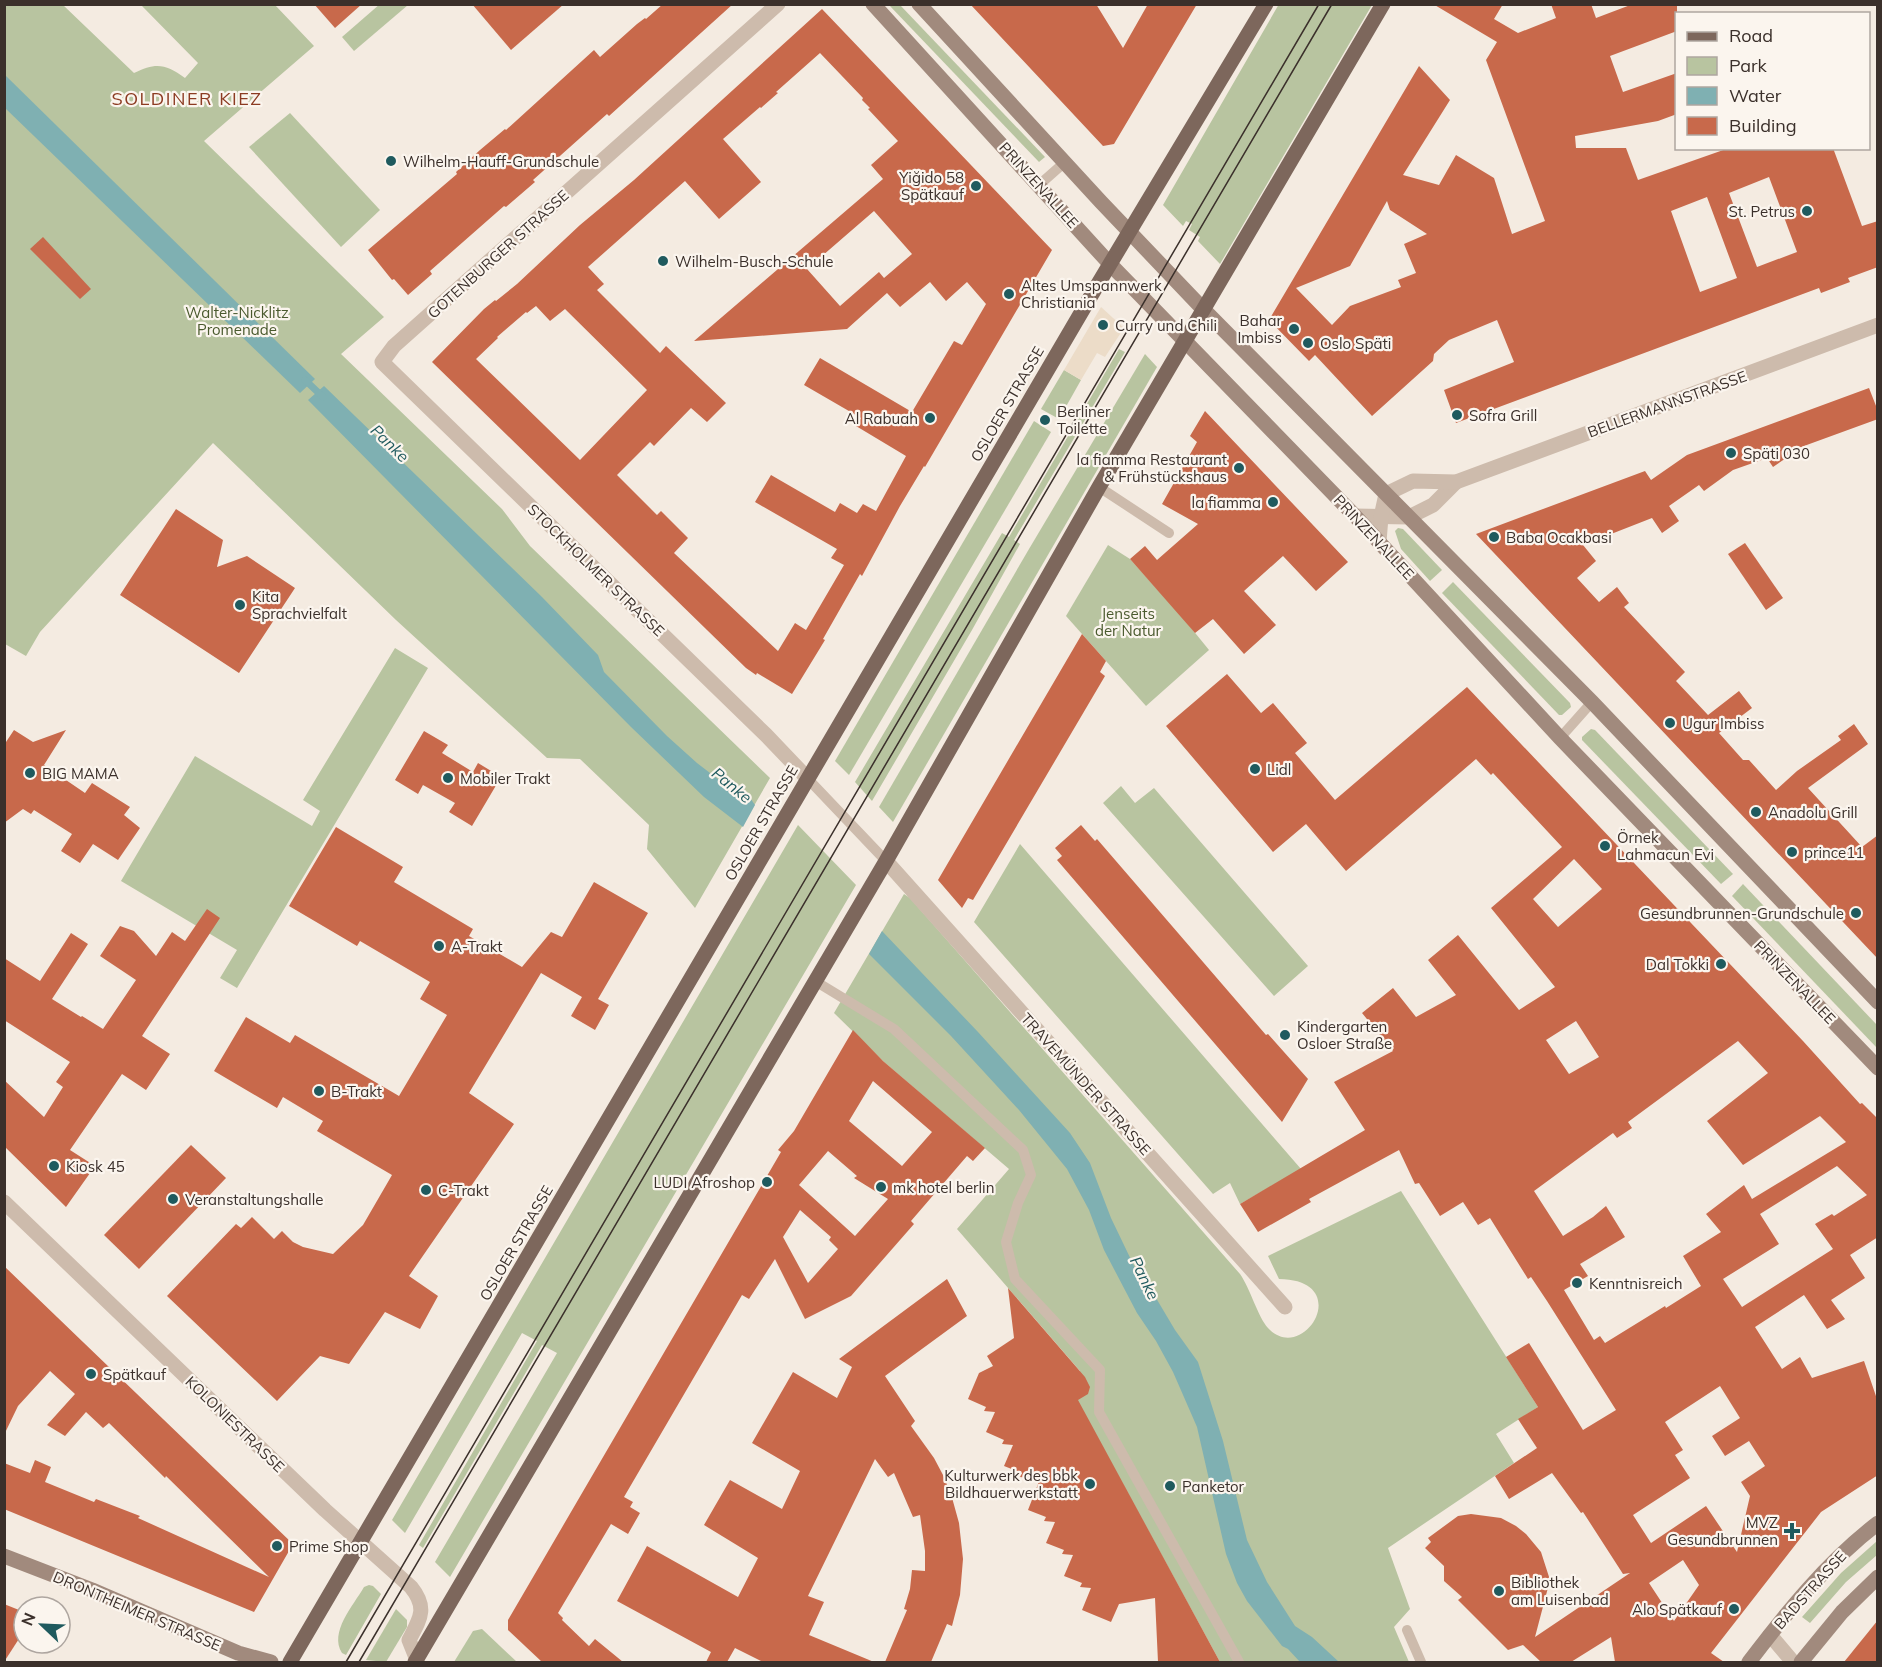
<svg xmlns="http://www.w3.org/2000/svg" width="1882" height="1667" viewBox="0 0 1882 1667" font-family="Mulish,sans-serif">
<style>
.green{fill:#b8c4a0}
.plaza{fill:#ecdcc8}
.water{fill:#7fb0b2}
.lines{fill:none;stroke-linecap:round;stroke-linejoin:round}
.stream{stroke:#7fb0b2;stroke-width:7}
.building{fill:#c8694b;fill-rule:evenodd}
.service{stroke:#cdbbac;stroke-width:10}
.minor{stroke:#cdbbac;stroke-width:15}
.secondary{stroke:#a18a7d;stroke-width:15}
.primary{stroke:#7d675c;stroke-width:15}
.tram{stroke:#3b302b;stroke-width:1.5}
.poi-dot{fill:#1f5a5e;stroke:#fbf5ee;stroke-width:2}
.labels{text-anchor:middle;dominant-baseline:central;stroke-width:4.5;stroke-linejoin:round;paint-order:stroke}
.poi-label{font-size:15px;fill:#3b302b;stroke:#fbf5ee;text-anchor:start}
.street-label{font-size:15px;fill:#3b302b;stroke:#fbf5ee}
.park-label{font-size:15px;fill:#4a5a2e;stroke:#fbf5ee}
.water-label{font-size:16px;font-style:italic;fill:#1f5a5e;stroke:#fbf5ee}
.quarter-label{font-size:18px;letter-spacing:1.5px;fill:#8c3b22;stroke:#fbf5ee}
</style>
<rect width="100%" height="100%" fill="#f4ebe1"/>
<!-- green -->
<g class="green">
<polygon points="380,4 408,5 354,51 342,37"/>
<polygon points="1279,4 1372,5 1220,264 1198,241 1200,237 1189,230 1192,224 1186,221 1183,226 1163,205"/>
<path d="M5,5H63L134,73C156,62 166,64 185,78L198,63L142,6L144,5H275L314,46L204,141L384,317L341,354L502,509L530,546L770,778L695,908L647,849L649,825L580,759L547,758L396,620L213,443L40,632L26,656L5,644Z"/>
<polygon points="889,5 900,5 1045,157 1039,162"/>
<polygon points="290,113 380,210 341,247 249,147"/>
<polygon points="1119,349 1125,352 1014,540 1020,544 972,630 872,801 855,782 1002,533 1009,537"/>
<polygon points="1145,354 1157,367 893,822 879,807 1029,549"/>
<polygon points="1064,370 1081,380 1059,419 1041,409"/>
<polygon points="1034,421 1051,432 849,775 835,761"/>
<polygon points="1398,528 1403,529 1442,570 1430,581 1401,549 1395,531"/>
<polygon points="1108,545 1130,559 1183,618 1209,650 1146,706 1066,616"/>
<polygon points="1453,582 1570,703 1571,707 1562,715 1559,715 1442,593"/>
<polygon points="395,648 428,668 237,988 220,978 237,950 121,881 195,756 312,826 320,811 303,800"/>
<polygon points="1591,729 1595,730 1733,874 1721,884 1582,740 1582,737"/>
<polygon points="1121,786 1135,803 1154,788 1308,966 1274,996 1103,803"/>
<polygon points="798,825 856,885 450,1577 435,1562 557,1353 542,1345 423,1548 419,1545 537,1341 522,1333 405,1533 392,1520"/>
<polygon points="1020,844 1301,1169 1240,1204 1230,1183 1213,1194 974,922"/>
<polygon points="1743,884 1877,1025 1877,1048 1732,896"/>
<path d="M904,894L910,898L1240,1274C1250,1288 1258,1317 1268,1328C1303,1366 1356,1280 1279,1279L1268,1256L1401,1191L1538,1407L1496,1434L1514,1463L1388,1548L1410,1609L1394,1627L1409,1662H1220L1070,1387L1077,1384L1080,1371L957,1229L1009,1169L884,1062L834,1013Z"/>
<polygon points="1877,1541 1877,1555 1846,1582 1810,1623 1802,1617 1841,1573"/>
<path d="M369,1585L373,1586L381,1594L346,1655L342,1653C329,1632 353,1606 364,1587Z"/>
<polygon points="396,1609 407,1620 407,1627 386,1662 366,1660"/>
<polygon points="482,1629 517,1662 454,1662 473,1631"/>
</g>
<!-- plaza -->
<polygon class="plaza" points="1101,307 1124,328 1105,357 1097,353 1081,380 1064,370"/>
<!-- water -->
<g class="water">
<polygon points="5,75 315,379 300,393 5,108"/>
<polygon points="324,386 542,597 598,655 604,672 667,736 697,763 740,796 743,792 746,792 755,805 743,827 704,797 631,727 308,400"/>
<polygon points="882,931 978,1032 1070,1133 1090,1163 1111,1218 1148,1295 1156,1298 1175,1330 1198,1362 1223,1441 1247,1540 1267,1582 1295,1626 1312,1637 1339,1662 1300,1662 1288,1649 1282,1646 1247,1601 1237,1583 1226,1554 1197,1427 1173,1372 1156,1341 1137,1313 1104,1250 1089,1210 1067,1169 1019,1110 951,1036 869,954"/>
</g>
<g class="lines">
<!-- stream -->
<polyline class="stream" points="305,380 323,397"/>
</g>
<!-- building -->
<g class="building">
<polygon points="314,4 362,4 335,28"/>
<polygon points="472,4 564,4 511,50"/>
<polygon points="663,4 733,4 609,116 607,114 533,180 535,182 506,207 504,206 430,271 432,274 408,295 394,279 392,280 368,250 457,174 456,172 480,150 505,129 506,130 594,50 600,57 637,24 645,18 646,19"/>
<polygon points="970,4 1096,4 1123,48 1148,4 1197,4 1114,144 1103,146"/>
<path d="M1433,4H1503L1494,19L1518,33L1556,18L1551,4H1591L1596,18L1633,4H1677V31L1610,56L1623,92L1677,73V114L1658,121L1575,136L1576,148H1626L1638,180L1729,148H1833L1862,226L1878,221V267L1848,278L1850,282L1821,293L1819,288L1456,423L1444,390L1514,362L1497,320L1449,340L1434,354L1433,361L1372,416L1315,355L1309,361L1269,320L1419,66L1450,100L1403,175L1439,185L1456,155L1494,178L1512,234L1545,221L1486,60L1497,42ZM1769,177L1797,252L1757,267L1729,193ZM1707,197L1737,278L1700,292L1671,211ZM1387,201L1390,210L1427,234L1404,244L1416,273L1398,280L1401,287L1350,306L1332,325L1296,288L1350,266Z"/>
<path d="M822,9L1052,250L925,467L924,466L900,506L862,576L860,574L823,639L825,640L792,694L757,673L756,675L746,668L432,362L484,309L495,300L496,301L517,284L580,225L634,180ZM820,53L863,98L862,100L870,108L868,109L898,141L871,165L883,179L694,341L847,329L887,293L900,307L930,282L946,301L967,282L986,304L962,345L954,341L912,412L820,358L804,385L861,418L856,426L906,456L876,511L863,504L857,513L840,503L835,512L771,475L755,502L837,549L831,558L844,565L806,630L795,623L778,651L674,553L688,538L661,511L657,515L617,475L650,442L654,446L691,408L707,422L726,403L666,346L660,353L597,290L604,284L588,267L685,181L719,219L761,182L723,139L760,107L761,108L778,93L776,92ZM874,211L912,254L884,278L879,272L840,306L807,269ZM536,306L550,321L565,309L647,390L580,460L476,359L498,338L497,337L526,312L527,313Z"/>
<polygon points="43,237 91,289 80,299 30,249"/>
<polygon points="1869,388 1878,411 1878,419 1793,450 1795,452 1773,467 1767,458 1733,470 1704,491 1699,485 1669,506 1679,521 1662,533 1652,518 1583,545 1596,561 1577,578 1599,602 1617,587 1629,603 1624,607 1685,672 1676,681 1708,715 1739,691 1752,708 1719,733 1743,760 1749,760 1776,790 1797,771 1841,740 1838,736 1854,724 1868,744 1808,788 1862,847 1878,835 1878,959 1476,534 1645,471 1651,480 1687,455"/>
<polygon points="1205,411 1348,562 1316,591 1283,556 1244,591 1276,625 1244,654 1213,619 1195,633 1130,559 1145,546 1157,560 1198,524 1162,504 1197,442 1190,436"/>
<polygon points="176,509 223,540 217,567 247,556 295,588 239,673 120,595"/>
<polygon points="1745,543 1783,598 1766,610 1728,554"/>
<polygon points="1082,634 1106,661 1100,672 1105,676 973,900 968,898 962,908 938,880"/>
<path d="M1227,674L1261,713L1273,703L1307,743L1295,753L1335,800L1467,687L1803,1041L1860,1104L1862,1103L1878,1119V1237L1850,1255L1865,1278L1831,1300L1845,1319L1827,1329L1804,1295L1755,1327L1782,1369L1800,1357L1812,1378L1864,1361L1878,1402V1475L1821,1512L1711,1653L1724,1662H1615L1611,1637L1571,1662H1541L1523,1645L1508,1650L1458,1600L1462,1597L1444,1581V1566L1425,1548L1431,1542L1428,1538L1458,1516L1471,1514L1501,1518L1516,1526L1526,1534L1541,1552L1550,1580L1535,1637L1630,1573L1623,1574L1583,1512L1581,1513L1552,1473L1509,1499L1495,1476L1537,1448L1518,1419L1538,1407L1506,1357L1529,1343L1583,1430L1616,1410L1547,1301L1531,1277L1528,1279L1490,1218L1478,1225L1463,1202L1440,1216L1419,1183L1415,1184L1399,1150L1309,1199L1311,1202L1258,1232L1240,1204L1365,1130L1334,1082L1393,1051L1362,1013L1393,988L1416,1017L1456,995L1428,960L1458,935L1519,1010L1555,987L1491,908L1562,847L1493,773L1491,775L1476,759L1346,871L1306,824L1273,852L1166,726ZM1574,859L1602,889L1558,927L1533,899ZM1576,1021L1599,1057L1569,1074L1546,1040ZM1738,1041L1768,1073L1707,1121L1743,1165L1820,1116L1846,1142L1752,1199L1744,1185L1706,1214L1721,1232L1683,1256L1701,1286L1666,1308L1665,1306L1605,1343L1600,1336L1594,1340L1564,1290L1588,1276L1580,1264L1625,1237L1606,1206L1593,1217L1563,1236L1534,1191L1613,1133L1617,1138L1632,1128L1628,1122ZM1837,1166L1867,1195L1834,1216L1832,1214L1815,1224L1833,1249L1742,1307L1723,1279L1779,1244L1760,1214ZM1720,1386L1740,1418L1712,1436L1725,1456L1749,1441L1765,1466L1741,1482L1750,1496L1737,1552L1706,1506L1651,1543L1633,1515L1690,1478L1675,1455L1683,1450L1665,1422ZM1683,1560L1699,1585L1674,1621L1649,1583Z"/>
<polygon points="14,730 33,742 66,730 44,765 85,793 92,783 130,807 124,815 140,828 118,860 93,844 80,863 61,851 72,834 34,810 31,814 23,809 4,823 4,745"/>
<polygon points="424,731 448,745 442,753 473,772 478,763 501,777 472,826 449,812 455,803 423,785 418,794 395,780"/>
<polygon points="1081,825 1095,841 1097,839 1266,1035 1268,1034 1308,1079 1282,1122 1057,860 1062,856 1055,848"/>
<polygon points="336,827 403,867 394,882 473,929 469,936 522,967 551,932 562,937 594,882 648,913 598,999 609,1005 595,1030 571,1016 582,997 541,973 469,1093 514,1124 409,1276 438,1296 420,1329 385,1312 349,1364 320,1356 277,1401 167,1296 236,1224 241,1228 252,1217 274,1239 282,1231 293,1242 303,1247 333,1254 363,1225 392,1175 317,1131 323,1121 283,1097 277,1108 214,1071 246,1017 290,1043 295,1035 399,1096 447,1015 420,999 430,982 360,941 357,946 289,906"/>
<polygon points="207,909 220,918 142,1036 170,1054 146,1090 122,1074 70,1150 95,1166 66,1207 4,1146 4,1080 44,1117 63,1087 56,1082 70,1062 4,1020 4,958 40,981 71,933 88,944 52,999 81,1017 82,1016 103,1029 136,980 100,956 120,926 134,931 156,956 172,932 185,941"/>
<path d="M853,1030L883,1061L985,1148L973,1161L967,1156L911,1221L914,1224L851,1296L805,1319L775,1259L749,1299L742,1295L624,1497L633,1502L630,1507L640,1513L628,1534L611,1524L558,1613L563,1618L562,1620L589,1646L595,1639L623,1662H542L508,1630V1620L781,1152L778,1150L794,1131ZM873,1081L932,1132L902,1166L849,1121ZM828,1151L857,1176L854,1178L888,1199L855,1236L799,1185ZM800,1210L831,1237L829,1240L838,1249L808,1283L783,1237Z"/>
<polygon points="191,1145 226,1178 139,1269 104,1235"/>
<polygon points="4,1266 293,1544 254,1612 4,1509 4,1463 30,1473 35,1460 51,1467 45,1482 94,1502 96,1499 140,1516 138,1518 269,1577 166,1476 165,1478 109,1423 103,1428 86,1412 65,1436 47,1425 75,1394 50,1371 18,1406 4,1435"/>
<polygon points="947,1279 967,1316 885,1376 915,1421 911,1426 934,1458 943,1475 951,1494 959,1523 963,1559 960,1595 952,1626 947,1624 931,1662 885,1662 907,1610 904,1609 910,1589 912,1570 925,1571 925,1551 920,1515 913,1517 894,1473 888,1477 875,1459 808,1596 824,1602 809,1635 874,1662 763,1662 735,1648 727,1662 706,1662 711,1652 617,1601 647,1546 738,1597 758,1558 704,1525 730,1480 782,1509 800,1471 752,1443 793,1372 837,1398 852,1367 839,1359"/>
<polygon points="1008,1288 1085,1377 1090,1387 1088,1394 1078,1400 1220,1662 1158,1662 1155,1598 1119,1604 1111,1622 1082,1610 1091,1588 1080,1587 1082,1583 1064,1576 1073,1555 1062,1554 1064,1550 1046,1543 1055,1522 1044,1521 1046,1517 1028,1510 1040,1479 1020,1477 1022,1473 1004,1466 1013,1445 1002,1444 1004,1440 986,1432 995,1412 984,1411 986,1407 968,1399 979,1373 993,1366 987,1356 1014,1338"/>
<polygon points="4,1604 24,1612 24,1631 4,1662"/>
<polygon points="1878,1620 1878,1662 1844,1662"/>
</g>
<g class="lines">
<!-- service -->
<g class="service">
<polyline points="1039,185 1065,162"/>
<polyline points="1099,487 1169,533"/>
<polyline points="1560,738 1592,702"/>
<polyline points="808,779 886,861"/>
<polyline points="815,981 894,1029 1023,1150 1031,1175 1018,1203 1006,1242 1015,1279 1100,1370 1099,1412 1239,1662"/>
<polyline points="1407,1630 1421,1662"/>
</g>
<!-- minor -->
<g class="minor">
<polyline points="778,4 394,346 382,362 766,735 808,779"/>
<polyline points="1355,516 1409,517 1433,505 1456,482"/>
<polyline points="1379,542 1381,517 1386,494 1413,481 1456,482 1878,325"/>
<polyline points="886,861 1285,1307"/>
<path d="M4,1202L325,1510L411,1587C428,1608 420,1619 409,1640L417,1660"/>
<polyline points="1770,1635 1793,1662"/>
</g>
<!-- secondary -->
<g class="secondary">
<polyline points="873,4 1110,264 1355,516 1560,738 1878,1068"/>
<polyline points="919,4 1101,202 1203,309 1592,702 1878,1002"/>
<polyline points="4,1556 92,1590 238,1653 271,1662"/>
<path d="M1749,1662C1787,1612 1827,1562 1878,1523"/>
<polyline points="1801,1662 1842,1612 1878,1577"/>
</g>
<!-- primary -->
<g class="primary">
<polyline points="290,1662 1095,289 1266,4"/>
<polyline points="415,1662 886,861 1099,487 1383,4"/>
</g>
<!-- tram -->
<g class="tram">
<polyline points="346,1662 1319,4"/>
<polyline points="359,1662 1332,4"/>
</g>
</g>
<!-- markers -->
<g class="poi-dot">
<circle cx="391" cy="161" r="6"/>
<circle cx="976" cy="186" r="6"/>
<circle cx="1807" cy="211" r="6"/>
<circle cx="663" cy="261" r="6"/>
<circle cx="1009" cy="294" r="6"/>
<circle cx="1103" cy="325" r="6"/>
<circle cx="1294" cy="329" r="6"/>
<circle cx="1308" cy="343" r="6"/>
<circle cx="1457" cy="415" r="6"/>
<circle cx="930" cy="418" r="6"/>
<circle cx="1045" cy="420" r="6"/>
<circle cx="1731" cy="453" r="6"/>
<circle cx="1239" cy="468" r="6"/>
<circle cx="1273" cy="502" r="6"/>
<circle cx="1494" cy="537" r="6"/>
<circle cx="240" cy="605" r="6"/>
<circle cx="1670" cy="723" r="6"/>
<circle cx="1255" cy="769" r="6"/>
<circle cx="30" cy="773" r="6"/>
<circle cx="448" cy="778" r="6"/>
<circle cx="1756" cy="812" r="6"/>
<circle cx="1605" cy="846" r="6"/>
<circle cx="1792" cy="852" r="6"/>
<circle cx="1856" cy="913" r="6"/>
<circle cx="439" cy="946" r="6"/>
<circle cx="1721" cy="964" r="6"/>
<circle cx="1285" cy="1035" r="6"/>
<circle cx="319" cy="1091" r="6"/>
<circle cx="54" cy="1166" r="6"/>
<circle cx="767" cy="1182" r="6"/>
<circle cx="881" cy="1187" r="6"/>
<circle cx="426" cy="1190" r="6"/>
<circle cx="173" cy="1199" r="6"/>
<circle cx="1577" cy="1283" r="6"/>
<circle cx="91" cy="1374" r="6"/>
<circle cx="1090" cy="1484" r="6"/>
<circle cx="1170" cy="1486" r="6"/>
<path d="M1789 1522h6v6h6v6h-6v6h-6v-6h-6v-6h6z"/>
<circle cx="277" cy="1546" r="6"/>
<circle cx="1499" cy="1591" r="6"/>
<circle cx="1734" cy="1609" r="6"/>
</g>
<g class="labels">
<!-- poi labels -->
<g class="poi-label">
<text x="403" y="161">Wilhelm-Hauff-Grundschule</text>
<text x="964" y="177" text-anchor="end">Yiğido 58<tspan x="964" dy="17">Spätkauf</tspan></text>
<text x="1795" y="211" text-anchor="end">St. Petrus</text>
<text x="675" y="261">Wilhelm-Busch-Schule</text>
<text x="1021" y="285">Altes Umspannwerk<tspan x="1021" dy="17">Christiania</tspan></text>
<text x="1282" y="320" text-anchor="end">Bahar<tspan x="1282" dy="17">Imbiss</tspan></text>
<text x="1115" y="325">Curry und Chili</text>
<text x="1320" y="343">Oslo Späti</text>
<text x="1057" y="411">Berliner<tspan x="1057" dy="17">Toilette</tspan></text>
<text x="1469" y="415">Sofra Grill</text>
<text x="918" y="418" text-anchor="end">Al Rabuah</text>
<text x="1743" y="453">Späti 030</text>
<text x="1227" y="459" text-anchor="end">la fiamma Restaurant<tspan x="1227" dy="17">&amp; Frühstückshaus</tspan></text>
<text x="1261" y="502" text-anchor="end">la fiamma</text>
<text x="1506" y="537">Baba Ocakbasi</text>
<text x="252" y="596">Kita<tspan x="252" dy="17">Sprachvielfalt</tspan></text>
<text x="1682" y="723">Ugur Imbiss</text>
<text x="1267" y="769">Lidl</text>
<text x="42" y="773">BIG MAMA</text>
<text x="460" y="778">Mobiler Trakt</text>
<text x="1768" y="812">Anadolu Grill</text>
<text x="1617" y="837">Örnek<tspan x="1617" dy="17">Lahmacun Evi</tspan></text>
<text x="1804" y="852">prince11</text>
<text x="1844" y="913" text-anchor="end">Gesundbrunnen-Grundschule</text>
<text x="451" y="946">A-Trakt</text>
<text x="1709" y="964" text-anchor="end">Dal Tokki</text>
<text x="1297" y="1026">Kindergarten<tspan x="1297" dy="17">Osloer Straße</tspan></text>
<text x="331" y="1091">B-Trakt</text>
<text x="66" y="1166">Kiosk 45</text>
<text x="755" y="1182" text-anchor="end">LUDI Afroshop</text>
<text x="893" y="1187">mk hotel berlin</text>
<text x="438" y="1190">C-Trakt</text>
<text x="185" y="1199">Veranstaltungshalle</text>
<text x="1589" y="1283">Kenntnisreich</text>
<text x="103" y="1374">Spätkauf</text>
<text x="1078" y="1475" text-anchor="end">Kulturwerk des bbk<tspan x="1078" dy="17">Bildhauerwerkstatt</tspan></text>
<text x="1182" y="1486">Panketor</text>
<text x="1778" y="1522" text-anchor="end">MVZ<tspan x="1778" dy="17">Gesundbrunnen</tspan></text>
<text x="289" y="1546">Prime Shop</text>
<text x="1511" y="1582">Bibliothek<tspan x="1511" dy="17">am Luisenbad</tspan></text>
<text x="1722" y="1609" text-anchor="end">Alo Spätkauf</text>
</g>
<!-- street labels -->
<g class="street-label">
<text transform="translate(1039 185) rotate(48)">PRINZENALLEE</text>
<text transform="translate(498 254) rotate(-42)">GOTENBURGER STRASSE</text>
<text transform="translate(1007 404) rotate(-60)">OSLOER STRASSE</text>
<text transform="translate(1667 404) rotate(-20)">BELLERMANNSTRASSE</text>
<text transform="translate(1374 537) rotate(47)">PRINZENALLEE</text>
<text transform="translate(596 570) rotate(44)">STOCKHOLMER STRASSE</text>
<text transform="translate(761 823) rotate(-60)">OSLOER STRASSE</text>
<text transform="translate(1795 982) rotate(46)">PRINZENALLEE</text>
<text transform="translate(1086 1084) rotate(48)">TRAVEMÜNDER STRASSE</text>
<text transform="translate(516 1243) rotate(-60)">OSLOER STRASSE</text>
<text transform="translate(235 1424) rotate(44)">KOLONIESTRASSE</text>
<text transform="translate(1810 1590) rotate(-48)">BADSTRASSE</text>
<text transform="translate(137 1611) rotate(23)">DRONTHEIMER STRASSE</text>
</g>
<!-- park labels -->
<g class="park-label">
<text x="237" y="312">Walter-Nicklitz<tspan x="237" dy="17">Promenade</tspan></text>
<text x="1128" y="613">Jenseits<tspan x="1128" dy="17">der Natur</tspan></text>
</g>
<!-- water labels -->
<g class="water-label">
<text transform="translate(390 443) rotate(44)">Panke</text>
<text transform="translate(732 785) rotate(39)">Panke</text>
<text transform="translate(1145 1278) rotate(64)">Panke</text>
</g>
<!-- quarter labels -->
<g class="quarter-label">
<text x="187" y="98">SOLDINER KIEZ</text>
</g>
</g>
<!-- border -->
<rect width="1882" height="1667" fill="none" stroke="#3b302b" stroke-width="12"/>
<!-- legend -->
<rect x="1675" y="12" width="195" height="138" fill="#fbf5ee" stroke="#aea6a0" stroke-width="1.5"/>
<rect x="1687" y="32" width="30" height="9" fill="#7d675c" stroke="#aea6a0" stroke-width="1.5"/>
<text x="1729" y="42" font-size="18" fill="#3b302b">Road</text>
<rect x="1687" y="57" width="30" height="18" fill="#b8c4a0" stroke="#aea6a0" stroke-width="1.5"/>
<text x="1729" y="72" font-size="18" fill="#3b302b">Park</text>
<rect x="1687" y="87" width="30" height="18" fill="#7fb0b2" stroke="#aea6a0" stroke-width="1.5"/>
<text x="1729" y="102" font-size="18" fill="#3b302b">Water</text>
<rect x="1687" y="117" width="30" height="18" fill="#c8694b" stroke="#aea6a0" stroke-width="1.5"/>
<text x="1729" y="132" font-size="18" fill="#3b302b">Building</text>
<!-- north arrow -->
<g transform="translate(42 1625) rotate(293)"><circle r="28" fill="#fbf5ee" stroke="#aea6a0" stroke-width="1.5"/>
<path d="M0-4.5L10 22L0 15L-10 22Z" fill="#1f5a5e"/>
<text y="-9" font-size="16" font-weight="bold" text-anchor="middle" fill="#3b302b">N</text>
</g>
</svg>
